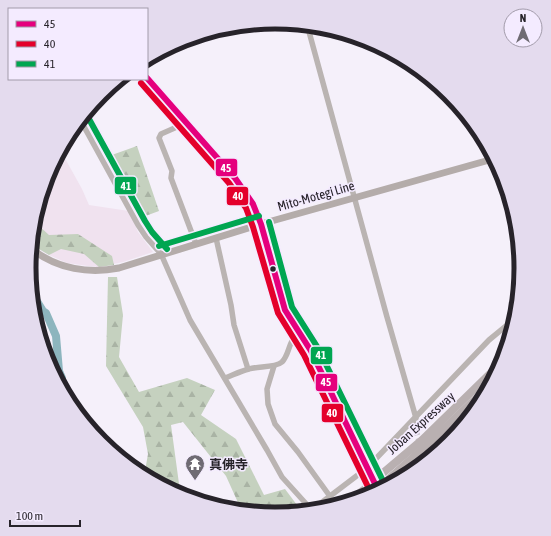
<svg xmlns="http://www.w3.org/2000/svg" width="551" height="536" viewBox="0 0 551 536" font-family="'Asap Condensed','Noto Sans JP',sans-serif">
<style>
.education{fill:#f0e2ef}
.forest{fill:url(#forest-firs)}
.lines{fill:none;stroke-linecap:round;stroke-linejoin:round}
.river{stroke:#8db5be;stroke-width:8}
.minor-tunnel{stroke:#ccc7d0;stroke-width:5.5;stroke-dasharray:5.5 3;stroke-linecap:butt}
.minor{stroke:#bab4b2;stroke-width:5.5}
.major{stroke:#b4acaa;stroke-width:7}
.highway{stroke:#b9b0b1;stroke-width:8}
.highway-bridge{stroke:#b9b0b1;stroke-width:8}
.bus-1-casing{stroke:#f4ebff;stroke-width:9}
.bus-2-casing{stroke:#f4ebff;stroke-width:9}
.bus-3-casing{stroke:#f4ebff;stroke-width:9}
.bus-1{stroke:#e5007d;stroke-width:6}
.bus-2{stroke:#e4002b;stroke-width:6}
.bus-3{stroke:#00a651;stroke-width:6}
.bus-dot{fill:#27232a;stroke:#f4ebff;stroke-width:1.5}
.labels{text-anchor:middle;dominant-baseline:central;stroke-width:3;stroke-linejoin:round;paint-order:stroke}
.street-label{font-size:13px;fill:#27232a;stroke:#f4ebff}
.poi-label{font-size:13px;font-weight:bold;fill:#27232a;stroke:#f4ebff;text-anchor:start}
.rim{fill:none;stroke:#27232a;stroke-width:5}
.line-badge{stroke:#f4ebff;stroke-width:1.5}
.badge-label{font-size:11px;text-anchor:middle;font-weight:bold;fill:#fff}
</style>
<defs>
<pattern id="forest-firs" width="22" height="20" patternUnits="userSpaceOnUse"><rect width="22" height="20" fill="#c5d1bf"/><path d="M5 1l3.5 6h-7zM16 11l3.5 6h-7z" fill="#a9b3a4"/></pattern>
</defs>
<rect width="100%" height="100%" fill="#f5f0fa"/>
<!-- education -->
<polygon class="education" points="62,153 82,189 89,205 129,211 138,232 153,252 123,262 99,267 88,266 67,263 49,255 34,246 48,174"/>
<!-- forest -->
<g class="forest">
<polygon points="137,146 159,211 140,218 109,156"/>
<polygon points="38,225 49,235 78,234 112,256 114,265 99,267 84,254 61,249 49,255 34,246"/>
<polygon points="108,277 117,277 123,315 119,357 139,392 187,378 215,390 201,415 236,439 264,495 285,489 300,509 275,514 240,507 226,476 183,422 171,425 180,491 179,493 145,471 148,454 143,427 106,366"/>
</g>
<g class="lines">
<!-- river -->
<polyline class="river" points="35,298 43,311 46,313 56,336 59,371 62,378 61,381"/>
<!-- minor-tunnel -->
<polyline class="minor-tunnel" points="416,430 424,459"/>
<!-- minor -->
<g class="minor">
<polyline points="308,28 387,317 416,418"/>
<polyline points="147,78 235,178 253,204 261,224 285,310 311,351 375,484"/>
<polyline points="82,123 138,225 146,237 161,254 190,320 267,450 282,477 309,507"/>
<polyline points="186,123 161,134 159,138 172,171 171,178 196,244"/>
<polyline points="216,238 231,305 234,325 248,369"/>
<polyline points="274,366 267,389 268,404 275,424 298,452 329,495"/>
<path d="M225,378C233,375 241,371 249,369C258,366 275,368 282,362C290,354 288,340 299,333"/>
<polyline points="413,421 416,430"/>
<polyline points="317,506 367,468 489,340 511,322"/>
</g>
<!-- major -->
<path class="major" d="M33,250C58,269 89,274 119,268L261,224L493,159"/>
<!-- highway -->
<g class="highway">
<polyline points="377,478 422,440 503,361"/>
<polyline points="381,486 426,446 482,393"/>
<polyline points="352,499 369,486"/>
</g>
<!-- highway-bridge -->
<g class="highway-bridge">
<polyline points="369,486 377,478"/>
<polyline points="373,493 381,486"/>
</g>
<!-- bus-1 casing -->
<g class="bus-1-casing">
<polyline id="bus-1" points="147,78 235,178 253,204 261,224 285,310 311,351 378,490"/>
</g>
<!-- bus-2 casing -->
<g class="bus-2-casing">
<polyline id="bus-2" points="141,83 229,183 246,208 253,227 278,313 304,355 371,493"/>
</g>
<!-- bus-3 casing -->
<g class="bus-3-casing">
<g id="bus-3">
<polyline points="89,119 145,221 152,232 167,249"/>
<polyline points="269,222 292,307 318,348 385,485"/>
<polyline points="159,246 259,216"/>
</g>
</g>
<!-- bus-1 -->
<use href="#bus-1" class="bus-1"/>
<!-- bus-2 -->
<use href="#bus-2" class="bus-2"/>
<!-- bus-3 -->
<use href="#bus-3" class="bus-3"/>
</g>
<!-- icons -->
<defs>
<g id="temple-pin" transform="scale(1)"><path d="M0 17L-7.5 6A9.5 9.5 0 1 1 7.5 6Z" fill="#6f6b73" stroke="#f4ebff"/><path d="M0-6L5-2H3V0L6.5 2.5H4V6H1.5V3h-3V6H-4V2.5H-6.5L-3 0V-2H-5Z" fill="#fff"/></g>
</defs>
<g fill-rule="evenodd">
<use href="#temple-pin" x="195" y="464"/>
</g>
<!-- markers -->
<circle class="bus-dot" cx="273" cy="269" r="3.5"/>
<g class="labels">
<!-- street labels -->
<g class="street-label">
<text transform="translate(316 196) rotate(-16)">Mito-Motegi Line</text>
<text transform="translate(421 423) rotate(-42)">Joban Expressway</text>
</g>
<!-- poi labels -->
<g class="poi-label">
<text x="209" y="464">真佛寺</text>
</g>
</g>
<!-- crop -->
<path d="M0 0H551V536H0ZM36 268a239 239 0 1 1 478 0a239 239 0 1 1-478 0Z" fill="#e4dbee" fill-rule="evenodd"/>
<path class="rim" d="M36 268a239 239 0 1 1 478 0a239 239 0 1 1-478 0Z"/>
<g class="line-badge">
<rect x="215" y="158" width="23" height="19" rx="4" fill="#e5007d"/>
<rect x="114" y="176" width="23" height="19" rx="4" fill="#00a651"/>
<rect x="226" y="186" width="23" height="20" rx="4" fill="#e4002b"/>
<rect x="310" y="346" width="23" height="19" rx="4" fill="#00a651"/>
<rect x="315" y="373" width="23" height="19" rx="4" fill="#e5007d"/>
<rect x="321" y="403" width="23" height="20" rx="4" fill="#e4002b"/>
</g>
<g class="badge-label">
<text x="226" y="172">45</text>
<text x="126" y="190">41</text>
<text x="238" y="200">40</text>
<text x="321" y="359">41</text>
<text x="326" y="386">45</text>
<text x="332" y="417">40</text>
</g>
<!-- legend -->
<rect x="8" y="8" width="140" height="72" fill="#f4ebff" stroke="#a29baa"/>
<rect x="16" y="21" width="20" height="6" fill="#e5007d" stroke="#a29baa"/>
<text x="44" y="28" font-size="12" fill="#27232a">45</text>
<rect x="16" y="41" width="20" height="6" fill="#e4002b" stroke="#a29baa"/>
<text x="44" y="48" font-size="12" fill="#27232a">40</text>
<rect x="16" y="61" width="20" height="6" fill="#00a651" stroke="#a29baa"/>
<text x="44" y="68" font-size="12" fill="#27232a">41</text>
<!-- north arrow -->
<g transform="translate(523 28)"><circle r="19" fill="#f4ebff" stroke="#a29baa"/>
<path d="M0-3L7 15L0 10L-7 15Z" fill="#6f6b73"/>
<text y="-6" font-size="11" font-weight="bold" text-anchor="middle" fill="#27232a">N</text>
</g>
<!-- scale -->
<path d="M10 520v6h70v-6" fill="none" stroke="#27232a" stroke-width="2"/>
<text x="16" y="520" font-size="12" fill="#27232a" stroke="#f4ebff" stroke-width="3" paint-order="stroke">100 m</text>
</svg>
